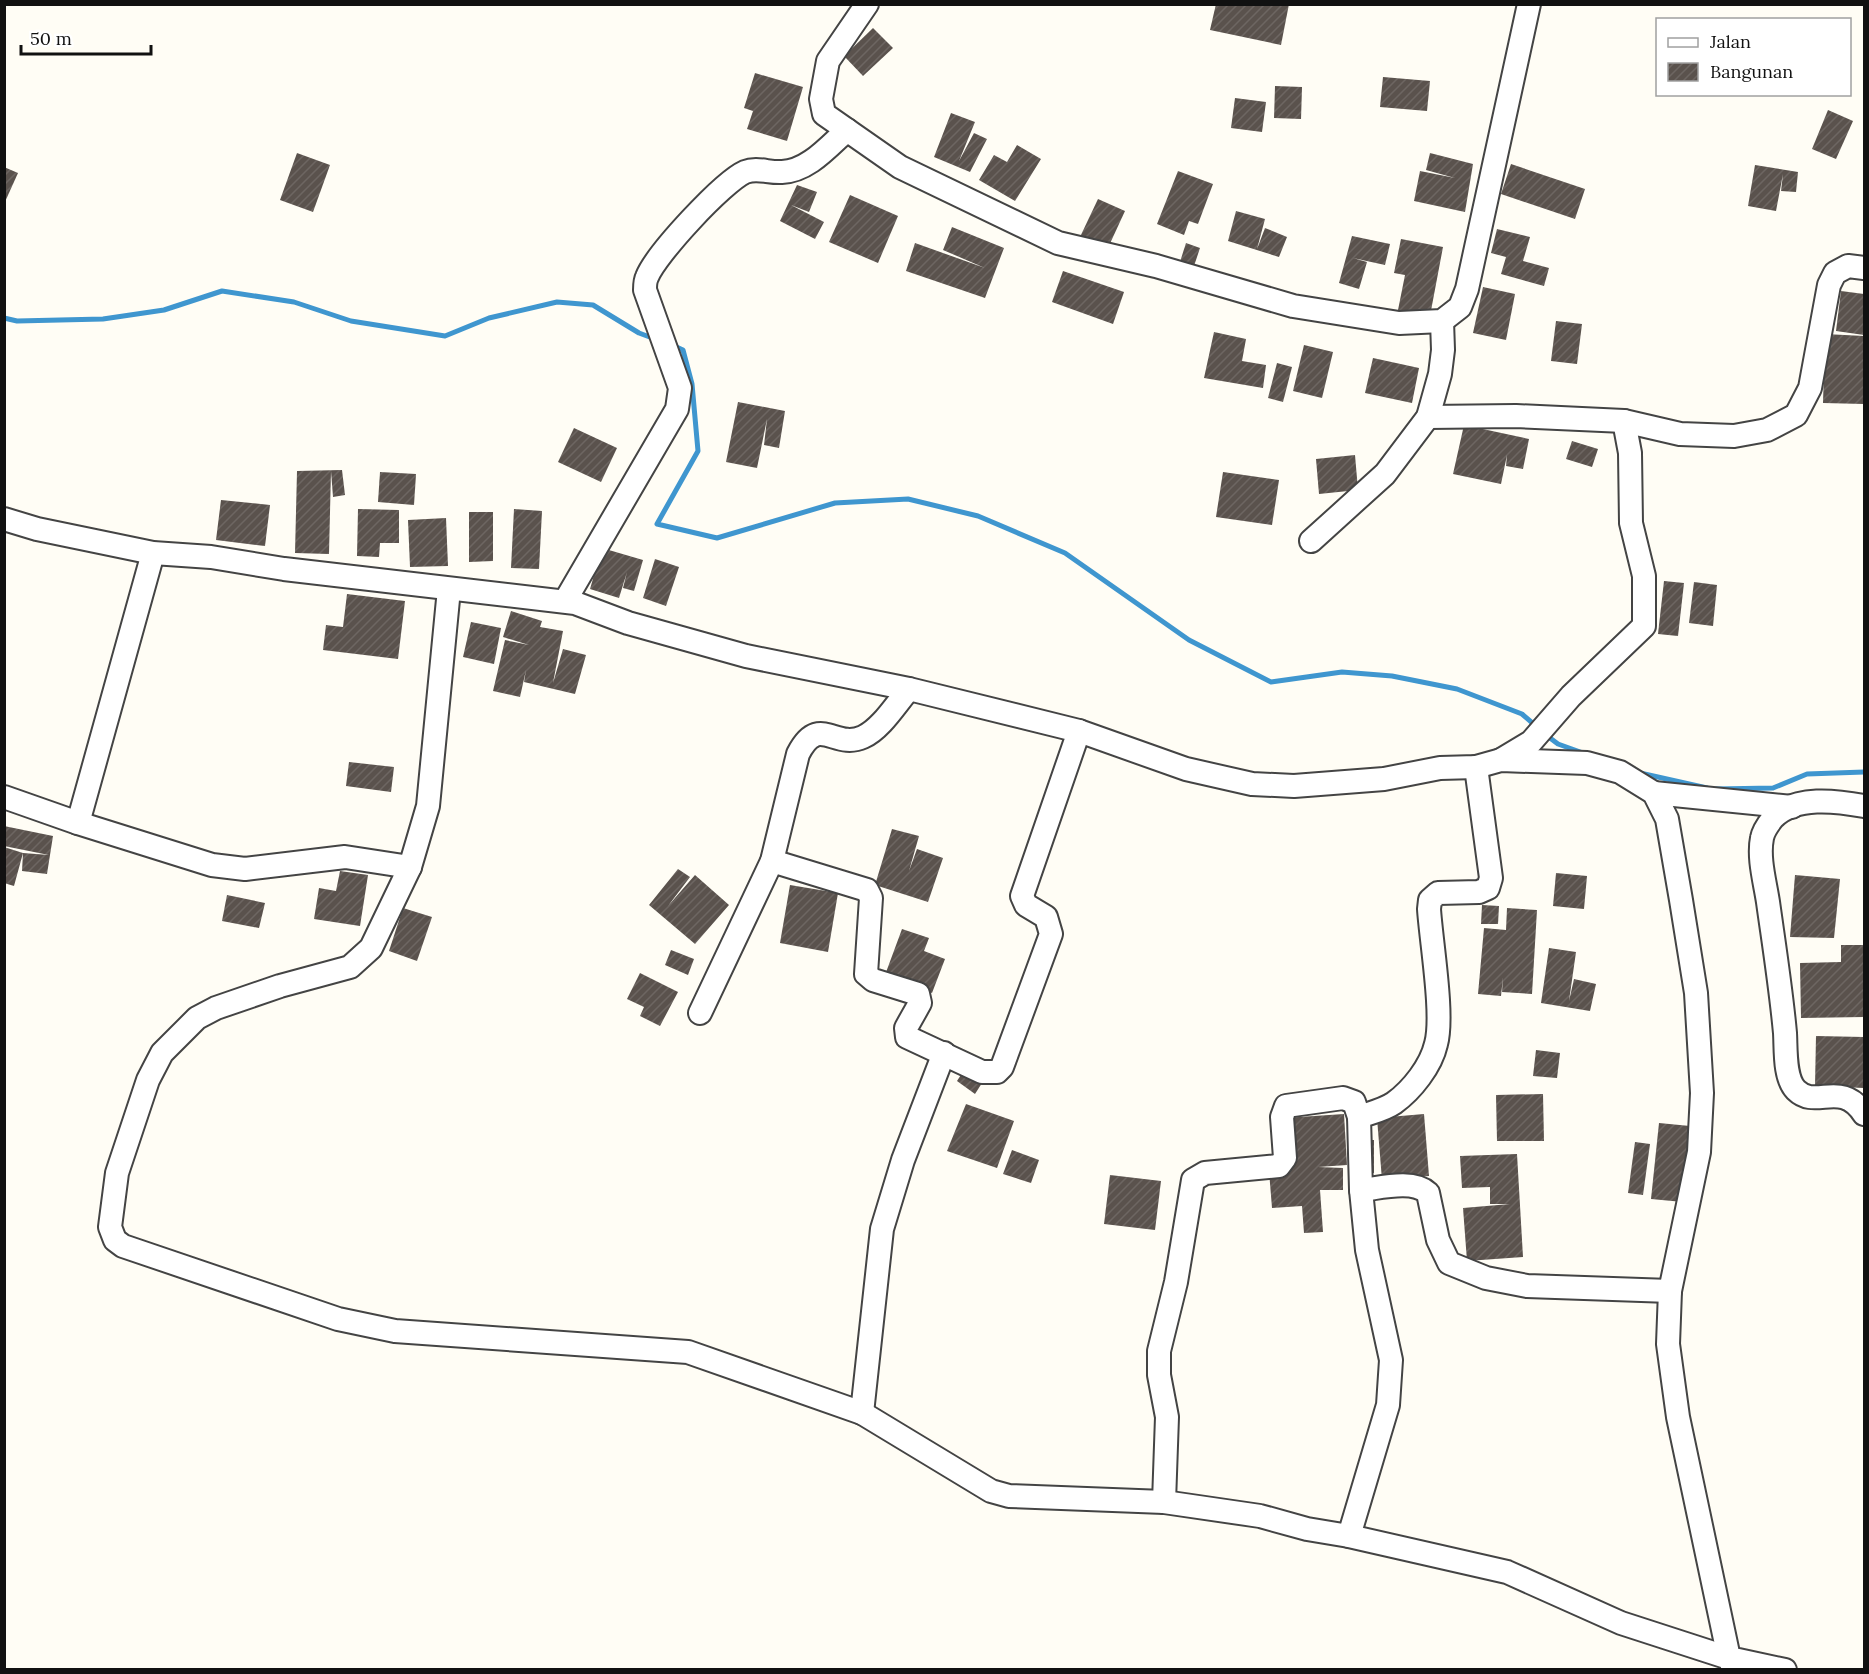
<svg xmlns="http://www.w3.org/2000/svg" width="1869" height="1674" viewBox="0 0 1869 1674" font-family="Lora,serif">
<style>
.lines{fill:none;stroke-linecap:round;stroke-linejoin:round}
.stream{stroke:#3f96cf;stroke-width:5}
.building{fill:url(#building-hatch)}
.minor-casing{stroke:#444;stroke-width:26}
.minor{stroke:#fff;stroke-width:22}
</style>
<defs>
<pattern id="building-hatch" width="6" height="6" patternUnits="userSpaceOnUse" patternTransform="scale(1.5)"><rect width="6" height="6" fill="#5a524d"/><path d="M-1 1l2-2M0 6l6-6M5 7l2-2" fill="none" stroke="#6d6662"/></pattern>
</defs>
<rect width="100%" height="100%" fill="#fffdf5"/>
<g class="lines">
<!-- stream -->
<g class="stream">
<polyline points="4,318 17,321 103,319 164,310 222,291 294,302 351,321 445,336 489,318 557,302 593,305 639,333 655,339"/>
<polyline points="672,345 683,350 692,384 698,451 657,524 717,538 835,503 908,499 978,516 1065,553 1189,640 1271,682 1342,672 1392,676 1457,689 1522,714 1537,727"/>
<polyline points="1546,735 1558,744 1583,753"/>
<polyline points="1640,773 1707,788"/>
<polyline points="1716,789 1773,788 1807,774 1864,772"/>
</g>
</g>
<!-- building -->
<g class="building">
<polygon points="1216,4 1289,4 1281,45 1210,30"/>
<polygon points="873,28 893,48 863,76 844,56"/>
<polygon points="755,73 803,87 787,141 747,129 753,111 744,108"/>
<polygon points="1383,77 1430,81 1427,111 1380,107"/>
<polygon points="1275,86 1302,87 1301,119 1274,118"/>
<polygon points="1235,98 1266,102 1262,132 1231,128"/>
<polygon points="1828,110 1853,121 1836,159 1812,149"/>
<polygon points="951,113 975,122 959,161 974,133 987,139 970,172 934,157"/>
<polygon points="1017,145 1041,159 1015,201 979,180 994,155 1007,162"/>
<polygon points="297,153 330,165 313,212 280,200"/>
<polygon points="1430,153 1473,164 1465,212 1414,201 1420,171 1455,178 1426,170"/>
<polygon points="1511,164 1585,189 1575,219 1501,194"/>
<polygon points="1755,165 1798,172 1796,192 1781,191 1783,174 1776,211 1748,206"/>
<polygon points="4,167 18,173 4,204"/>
<polygon points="1178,171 1213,184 1198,224 1189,221 1184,235 1157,224"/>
<polygon points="797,185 817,192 809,212 791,205 824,222 815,239 780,221"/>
<polygon points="850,195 898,216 878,263 829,242"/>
<polygon points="1098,199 1125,211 1107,250 1080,237"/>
<polygon points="1236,211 1265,219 1257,249 1265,228 1287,237 1279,257 1228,241"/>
<polygon points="952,227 1004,248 985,298 906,271 915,243 985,268 943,250"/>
<polygon points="1497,229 1530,237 1523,261 1549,268 1544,286 1501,274 1506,257 1491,253"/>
<polygon points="1352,236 1390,244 1385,265 1353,258 1367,262 1359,289 1339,283"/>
<polygon points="1401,239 1443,247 1430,316 1398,310 1405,275 1394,273"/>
<polygon points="1186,243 1200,248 1193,269 1179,265"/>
<polygon points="1063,271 1124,292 1113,324 1052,302"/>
<polygon points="1483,287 1515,294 1506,340 1473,333"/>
<polygon points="1841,291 1864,294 1864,335 1836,331"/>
<polygon points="1556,321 1582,324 1577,364 1551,361"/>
<polygon points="1214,332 1246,339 1242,361 1266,365 1263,388 1204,378"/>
<polygon points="1825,334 1864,336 1864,404 1823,403"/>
<polygon points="1304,345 1333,352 1322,398 1293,391"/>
<polygon points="1373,358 1419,368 1412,403 1365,393"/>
<polygon points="1277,363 1292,367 1283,402 1268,398"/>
<polygon points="738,402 785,411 779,448 764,445 767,419 757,468 726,462"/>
<polygon points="1464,425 1529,439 1523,469 1506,466 1507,455 1501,484 1453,474"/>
<polygon points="574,428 617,448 601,482 558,462"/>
<polygon points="1572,441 1598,449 1592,467 1566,459"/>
<polygon points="1355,455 1358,490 1319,494 1316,459"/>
<polygon points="342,470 345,495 333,497 331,471 329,554 295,553 297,471"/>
<polygon points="380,472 416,474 414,505 378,502"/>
<polygon points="1223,472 1279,480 1272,525 1216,517"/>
<polygon points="221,500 270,505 265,546 216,540"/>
<polygon points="358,509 399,510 399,543 380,543 379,557 357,556"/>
<polygon points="514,509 542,511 539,569 511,568"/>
<polygon points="469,512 493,512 493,561 469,562"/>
<polygon points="446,518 448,566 410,567 408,520"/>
<polygon points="602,548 643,560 634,591 623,588 627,572 619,598 590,589"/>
<polygon points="655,559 679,567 666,606 643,598"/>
<polygon points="1664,581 1684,583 1678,636 1658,634"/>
<polygon points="1694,582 1717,585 1713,626 1689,623"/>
<polygon points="347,594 405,601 398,659 323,650 326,625 343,627"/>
<polygon points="511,611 542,621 540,627 563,631 553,683 563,649 586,655 575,694 524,682 526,670 520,697 493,691 505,640 529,645 503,637"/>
<polygon points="471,622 501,628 494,664 463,657"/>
<polygon points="349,762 394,767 391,792 346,786"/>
<polygon points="4,826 53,836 47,874 22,871 23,853 14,886 4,883 4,847 23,853 49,855 4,846"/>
<polygon points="892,829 919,836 909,871 917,849 943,858 928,902 875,885"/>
<polygon points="678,869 690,877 668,906 695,875 729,905 695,944 649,905"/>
<polygon points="340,871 368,875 360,926 314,919 319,888 336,891"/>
<polygon points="1556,873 1587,876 1584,909 1553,906"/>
<polygon points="1795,875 1840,879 1834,938 1790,937"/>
<polygon points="790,885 838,893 828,952 780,943"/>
<polygon points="227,895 265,903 259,928 222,921"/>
<polygon points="1482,905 1499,906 1498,924 1481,924"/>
<polygon points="403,908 432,917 417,961 389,951"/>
<polygon points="1507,908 1537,910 1532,994 1502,992 1503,977 1501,996 1478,994 1484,928 1506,930"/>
<polygon points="902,929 929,938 924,951 945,959 932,993 885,975"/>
<polygon points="1841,945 1864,945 1864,1017 1801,1018 1800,963 1841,962"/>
<polygon points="1549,948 1576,952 1569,1001 1574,979 1596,984 1590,1011 1541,1003"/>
<polygon points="671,950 694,959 688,975 665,965"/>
<polygon points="640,973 678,992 660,1026 640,1016 644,1007 627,999"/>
<polygon points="1816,1036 1864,1037 1864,1088 1815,1086"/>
<polygon points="1536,1050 1560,1053 1557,1078 1533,1076"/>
<polygon points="964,1070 982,1083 975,1094 957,1081"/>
<polygon points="1543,1094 1544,1141 1497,1141 1496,1095"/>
<polygon points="966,1104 1014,1121 997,1168 947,1151"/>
<polygon points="1344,1114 1347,1165 1318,1167 1343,1168 1343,1190 1320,1190 1323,1232 1304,1233 1302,1206 1272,1208 1269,1171 1284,1118"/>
<polygon points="1424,1114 1429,1176 1382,1180 1377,1118"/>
<polygon points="1659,1123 1690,1126 1683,1202 1651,1199"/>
<rect x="1363" y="1140" width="11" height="33"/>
<polygon points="1635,1142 1650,1144 1643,1195 1628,1193"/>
<polygon points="1012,1150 1039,1160 1031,1183 1003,1174"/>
<polygon points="1517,1154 1523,1257 1467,1261 1463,1208 1510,1204 1490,1204 1490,1187 1462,1188 1460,1156"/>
<polygon points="1110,1175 1161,1181 1155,1230 1104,1224"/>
</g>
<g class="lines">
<!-- minor casing -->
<g class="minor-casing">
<g id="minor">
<polyline points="867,4 828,61 821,99 824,114 900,167 1058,243 1156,266 1293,306 1399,323 1442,321 1460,307 1467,289 1529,4"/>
<polyline points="1428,417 1516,416 1624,421 1680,434 1734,436 1767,430 1796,415 1810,388 1829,285 1835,273 1848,266 1864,268"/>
<polyline points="4,519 37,529 153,553 211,557 284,569 575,603 628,623 746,656 909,689 1079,731 1186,769 1252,784 1294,786 1384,779 1440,768 1476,767 1501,760 1587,763 1620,772 1654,793 1667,819 1681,900 1696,993 1702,1093 1699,1152 1670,1291 1668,1344 1678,1417 1729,1658 1785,1670"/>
<polyline points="1311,541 1385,474 1428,417 1440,374 1443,350 1442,321"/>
<polyline points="449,589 428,806 410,867 371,948 350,967 280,986 216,1008 197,1018 162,1053 148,1080 117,1173 110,1227 115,1240 123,1246 338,1319 395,1331 688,1352 862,1413 991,1491 1009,1496 1164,1502 1260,1516 1307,1529 1349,1536 1507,1572 1621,1623 1729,1658 1733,1668"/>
<path d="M565,601L677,409L680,388L645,290C645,286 645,281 647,277C656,254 723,182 745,172C757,167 769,173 782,172C808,171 828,147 847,130"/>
<polyline points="1501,760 1531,742 1571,696 1644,626 1644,576 1631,523 1630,453 1624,421"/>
<polyline points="1654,793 1792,807"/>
<polyline points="4,797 78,823 212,865 245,869 345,857 410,867"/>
<path d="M1864,806C1837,801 1795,795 1773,818C1769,823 1763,832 1762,838C1758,858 1765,882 1768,902C1774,945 1781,989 1785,1033C1786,1049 1784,1078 1796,1090C1816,1110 1841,1079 1864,1114"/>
<polyline points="78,823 153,553"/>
<polyline points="772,861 867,890 871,898 866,974 873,980 918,994 920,1003 906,1028 907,1037 982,1072 997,1072 1002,1067 1051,934 1046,917 1026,905 1022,896 1079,731"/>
<path d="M700,1013L772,861L798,754C819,713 834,750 863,737C881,729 896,704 909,689"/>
<path d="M1361,1190C1380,1188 1413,1179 1428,1193L1438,1240L1449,1263L1486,1278L1527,1286L1670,1291"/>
<polyline points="862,1413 882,1229 903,1160 944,1053"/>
<polyline points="1164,1502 1167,1417 1159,1375 1159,1351 1176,1282 1193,1180 1205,1173 1279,1166 1285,1158 1282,1117 1286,1106 1343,1098 1354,1102 1359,1117"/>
<path d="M1349,1536L1388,1405L1391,1360L1367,1250L1361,1190L1359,1117C1370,1113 1384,1110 1394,1103C1412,1090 1431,1066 1436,1044C1444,1016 1431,941 1429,909L1430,900L1438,893L1479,892L1488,888L1491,878L1476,767"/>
</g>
</g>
<!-- minor -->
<use href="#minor" class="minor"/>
</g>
<!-- border -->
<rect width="1869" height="1674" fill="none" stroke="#111111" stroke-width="12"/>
<!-- legend -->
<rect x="1656" y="18" width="195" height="78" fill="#ffffff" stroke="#a0a0a0" stroke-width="1.5"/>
<rect x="1668" y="38" width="30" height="9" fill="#ffffff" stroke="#a0a0a0" stroke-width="1.5"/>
<text x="1710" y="48" font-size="18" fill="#111111">Jalan</text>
<rect x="1668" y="63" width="30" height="18" fill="url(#building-hatch)" stroke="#a0a0a0" stroke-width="1.5"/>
<text x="1710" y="78" font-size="18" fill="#111111">Bangunan</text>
<!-- scale -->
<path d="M21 45v9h130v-9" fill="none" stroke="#111111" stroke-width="3"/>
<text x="30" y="45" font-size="18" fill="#111111" stroke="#ffffff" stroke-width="4.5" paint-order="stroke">50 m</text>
</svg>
